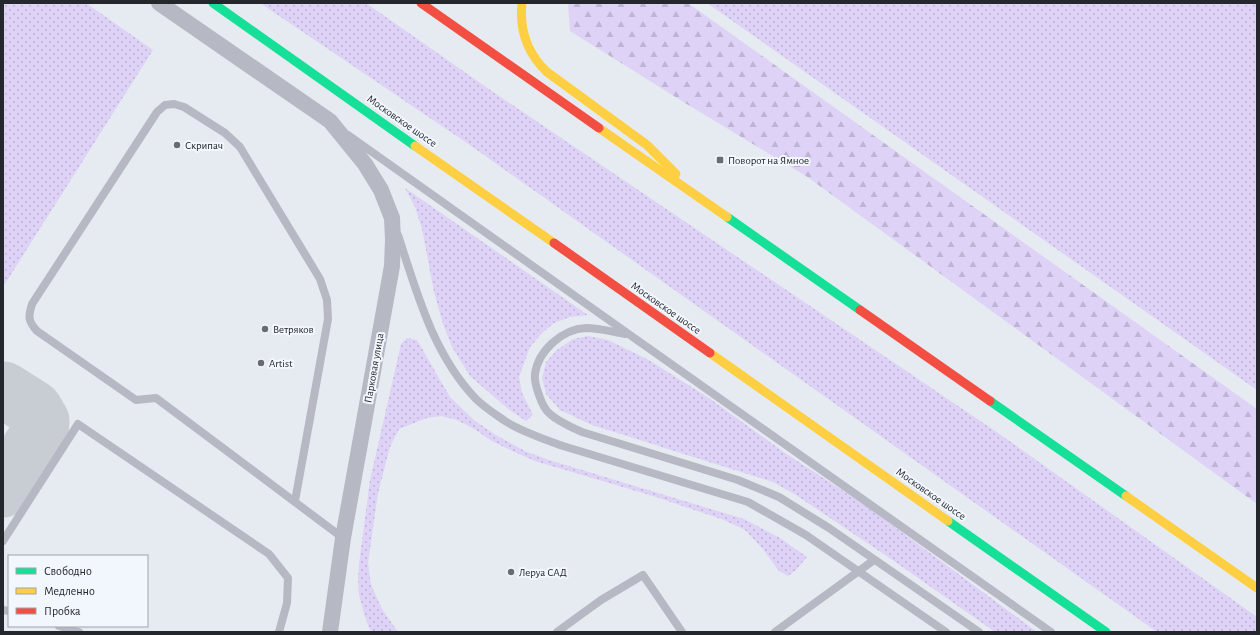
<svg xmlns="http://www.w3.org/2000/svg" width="1260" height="635" viewBox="0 0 1260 635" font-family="'Alegreya Sans',sans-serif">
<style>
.grass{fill:url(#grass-dots)}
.forest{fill:url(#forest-firs)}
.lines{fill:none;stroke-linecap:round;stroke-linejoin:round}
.taxiway{stroke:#c8cdd4;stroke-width:57}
.lane{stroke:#b6b8c4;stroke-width:8}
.street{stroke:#b6b8c4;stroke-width:16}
.fast{stroke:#16e098;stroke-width:9}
.slow{stroke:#ffcf43;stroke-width:9}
.jam{stroke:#f24e42;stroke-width:9}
.poi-dot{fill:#686c70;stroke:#f2f7fd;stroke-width:1.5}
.labels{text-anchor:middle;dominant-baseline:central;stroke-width:4;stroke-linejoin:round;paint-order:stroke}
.street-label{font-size:11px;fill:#24272b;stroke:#f2f7fd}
.poi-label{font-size:11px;fill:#24272b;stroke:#f2f7fd;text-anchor:start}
</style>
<defs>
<pattern id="grass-dots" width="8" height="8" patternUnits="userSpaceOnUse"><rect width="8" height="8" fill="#ded2f6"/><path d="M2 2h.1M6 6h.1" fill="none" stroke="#beb4d3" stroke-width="1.8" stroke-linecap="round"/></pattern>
<pattern id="forest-firs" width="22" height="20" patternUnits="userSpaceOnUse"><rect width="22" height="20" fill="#ded2f6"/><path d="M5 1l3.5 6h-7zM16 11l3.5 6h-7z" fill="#beb4d3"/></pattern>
</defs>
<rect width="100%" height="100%" fill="#e6ebf1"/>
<!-- grass -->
<g class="grass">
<polygon points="3,3 86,3 153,50 3,287"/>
<polygon points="260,3 366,3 496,94 1001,435 1257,617 1257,632 1157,632 467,143"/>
<polygon points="707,3 1257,3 1257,390"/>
<polygon points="405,188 588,315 570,317 554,323 542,333 530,347 519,377 522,393 533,415 526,421 507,408 470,376 452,347 443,324 434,292 422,229 415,207"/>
<polygon points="588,336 608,340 647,359 709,398 785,453 865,505 1037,632 995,632 891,559 796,495 773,482 592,425 560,410 546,394 542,378 546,362 557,350 573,339"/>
<polygon points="407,338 417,340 450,397 474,420 494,434 525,451 549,460 744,519 780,538 807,557 796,570 788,576 779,571 762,548 745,530 724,520 653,496 535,461 506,448 490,440 476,430 457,420 441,416 427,418 399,429 390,447 378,493 368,563 371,585 382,609 398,632 372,632 369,628 364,614 359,595 358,579 359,564 370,480 401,344"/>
</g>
<!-- forest -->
<polygon class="forest" points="568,3 688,3 1257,409 1257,504 806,176 685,103 570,31"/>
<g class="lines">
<!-- taxiway -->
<polyline class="taxiway" points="3,489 40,433 41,421 34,409 4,390"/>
<!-- lane -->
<g class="lane">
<polyline points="348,135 630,335 1051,632"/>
<path d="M398,235C417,293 433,354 476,399C484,407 495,414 505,421C522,432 544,439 563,446L748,502L806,535L946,632"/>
<path d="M625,334C613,332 599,328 586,328C562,329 538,351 535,374C534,382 537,389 539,395C541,401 545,410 550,414C559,422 571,427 582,432L738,480L779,497L829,528L979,632"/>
<path d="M295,501L328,319L327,300L320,279L240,147L225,133L184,107L174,104L165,105L157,112L32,304C28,317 28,321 37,331L136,400L156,398L343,538"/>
<polyline points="3,541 78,424 269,554 288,578 287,603 279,632"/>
<polyline points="3,610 9,611"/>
<polyline points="59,626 79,632"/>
<polyline points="557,632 601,600 643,575 682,632"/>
<polyline points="775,632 874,560"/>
</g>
<!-- street -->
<polyline class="street" points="159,3 330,121 365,164 381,190 392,218 393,240 392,266 343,538 330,632"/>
<!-- fast -->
<g class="fast">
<polyline points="213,3 415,146"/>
<polyline points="727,217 860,310"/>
<polyline points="990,401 1126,496"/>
<polyline points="948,521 1106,632"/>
</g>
<!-- slow -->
<g class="slow">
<path d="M522,3C519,31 527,53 547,72L647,145L676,174"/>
<polyline points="599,128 727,217"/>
<polyline points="415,146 554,243"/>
<polyline points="710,353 948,521"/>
<polyline points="1126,496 1257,588"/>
</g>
<!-- jam -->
<g class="jam">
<polyline points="421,3 599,128"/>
<polyline points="554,243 710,353"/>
<polyline points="860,310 990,401"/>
</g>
</g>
<!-- markers -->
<g class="poi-dot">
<circle cx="177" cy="145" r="4"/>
<rect x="716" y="156" width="8" height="8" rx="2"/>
<circle cx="265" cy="329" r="4"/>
<circle cx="261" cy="363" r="4"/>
<circle cx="511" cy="572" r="4"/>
</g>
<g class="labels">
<!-- street labels -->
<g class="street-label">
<text transform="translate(402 121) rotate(35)">Московское шоссе</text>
<text transform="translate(666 308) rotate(35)">Московское шоссе</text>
<text transform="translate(374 368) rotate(-80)">Парковая улица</text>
<text transform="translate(931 494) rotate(35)">Московское шоссе</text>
</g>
<!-- poi labels -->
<g class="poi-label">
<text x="185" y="145">Скрипач</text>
<text x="728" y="160">Поворот на Ямное</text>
<text x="273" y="329">Ветряков</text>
<text x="269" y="363">Artist</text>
<text x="519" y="572">Леруа САД</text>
</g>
</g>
<!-- border -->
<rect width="1260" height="635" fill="none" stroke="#24272b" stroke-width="8"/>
<!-- legend -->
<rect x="8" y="555" width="140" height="72" fill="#f2f7fd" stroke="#a0a4a9"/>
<rect x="16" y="568" width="20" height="6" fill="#16e098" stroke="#a0a4a9"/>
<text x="44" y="575" font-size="12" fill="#24272b">Свободно</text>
<rect x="16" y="588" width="20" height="6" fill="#ffcf43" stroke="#a0a4a9"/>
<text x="44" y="595" font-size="12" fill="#24272b">Медленно</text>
<rect x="16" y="608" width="20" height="6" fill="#f24e42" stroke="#a0a4a9"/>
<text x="44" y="615" font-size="12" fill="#24272b">Пробка</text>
</svg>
